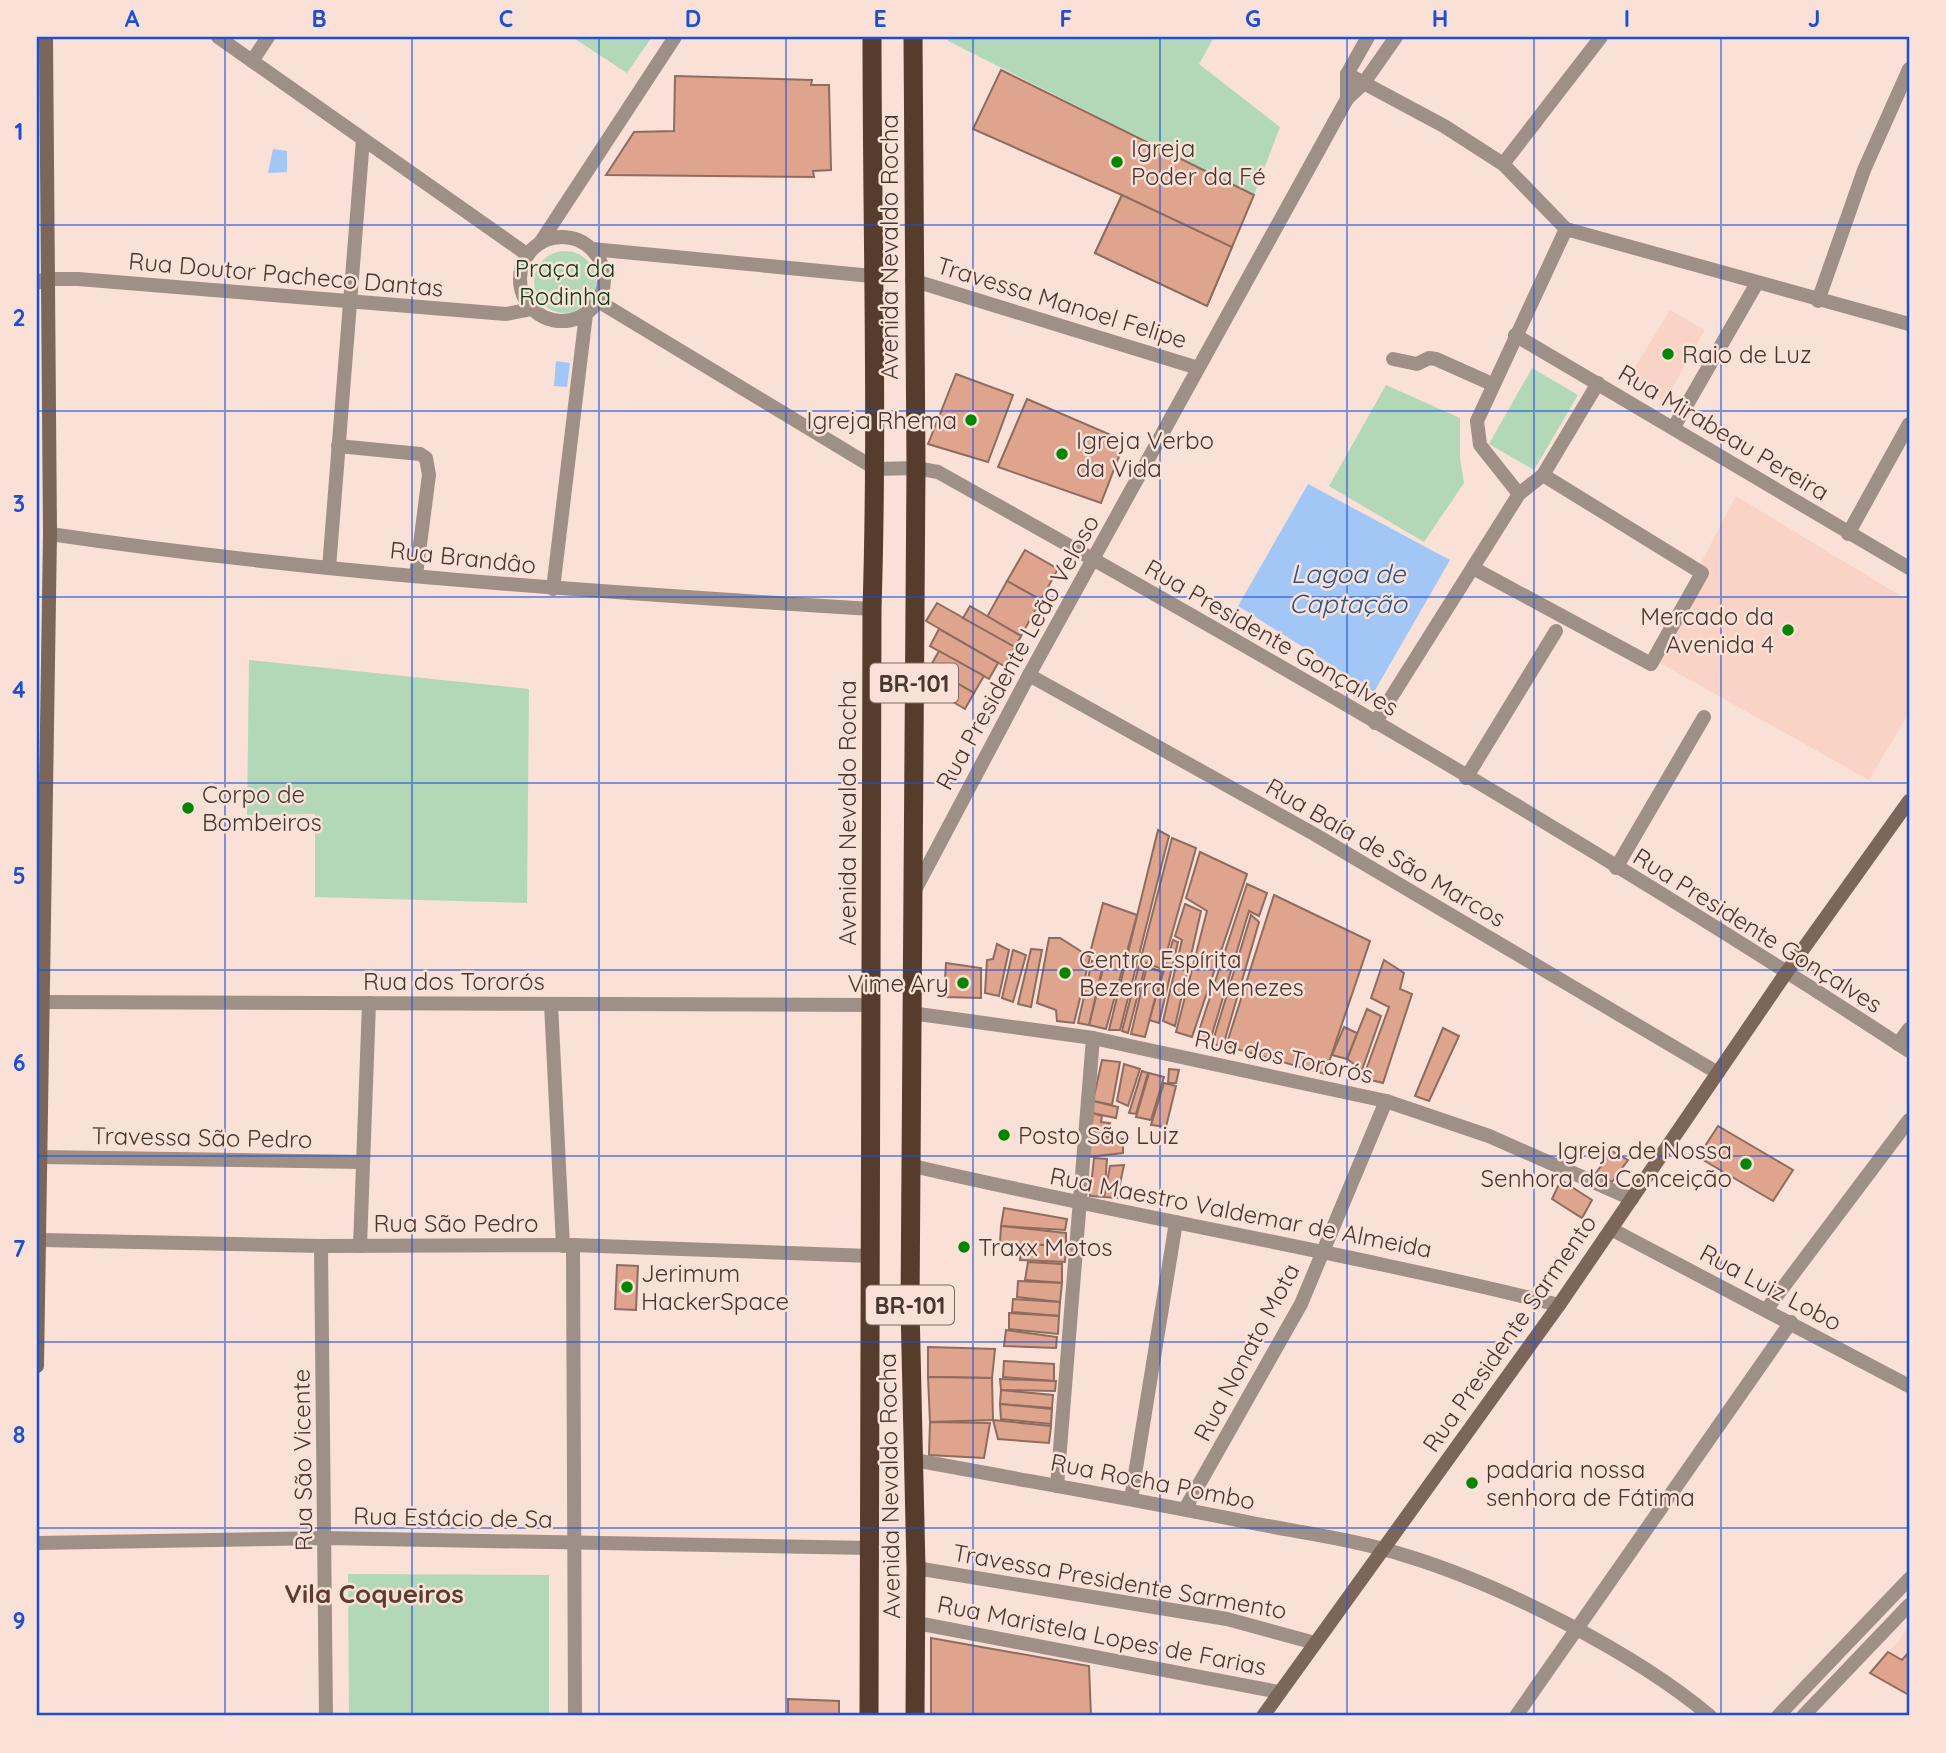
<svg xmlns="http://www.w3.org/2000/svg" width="1946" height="1753" viewBox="0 0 1946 1753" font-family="Quicksand,sans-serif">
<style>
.built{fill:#f9d3c5}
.green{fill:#b3d8b8}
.water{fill:#a2c6f5}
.building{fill:#dfa48e;stroke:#8e6c5e;stroke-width:2}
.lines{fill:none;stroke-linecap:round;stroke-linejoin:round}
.minor{stroke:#9e9086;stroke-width:14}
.tertiary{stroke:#9e9086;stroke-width:14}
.secondary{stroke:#7b6659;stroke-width:14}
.trunk{stroke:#563c2c;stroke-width:19}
.grid{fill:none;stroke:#1d4ed8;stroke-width:2;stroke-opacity:0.55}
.poi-dot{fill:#078502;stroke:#f9e1d8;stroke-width:2.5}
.labels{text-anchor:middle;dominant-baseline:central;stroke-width:5;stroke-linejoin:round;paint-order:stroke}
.shield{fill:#f9e1d8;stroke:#7c6a63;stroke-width:2}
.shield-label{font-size:23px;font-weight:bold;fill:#473731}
.poi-label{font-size:24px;fill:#473731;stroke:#f9e1d8;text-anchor:start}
.street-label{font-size:24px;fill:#473731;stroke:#f9e1d8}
.park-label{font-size:24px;fill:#073f19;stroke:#f9e1d8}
.water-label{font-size:26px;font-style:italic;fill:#27558e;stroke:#f9e1d8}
.neighbourhood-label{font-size:26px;font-weight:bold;fill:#5c3c31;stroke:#f9e1d8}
.neatline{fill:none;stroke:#1d4ed8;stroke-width:2.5}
.grid-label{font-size:23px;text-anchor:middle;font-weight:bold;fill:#1d4ed8}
</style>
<rect width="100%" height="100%" fill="#f9e1d8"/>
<!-- built -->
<g class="built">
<polygon points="1670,310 1705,330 1664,402 1629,377"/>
<polygon points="1736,496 1909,601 1909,713 1869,780 1651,658"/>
<polygon points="1909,1623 1909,1695 1870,1673 1900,1640"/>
</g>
<!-- green -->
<g class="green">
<polygon points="572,37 652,37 627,73"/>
<polygon points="948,37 1214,37 1199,64 1280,127 1254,195 948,41"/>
<circle cx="565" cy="282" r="31"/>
<polygon points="1532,368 1578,395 1534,470 1489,444"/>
<polygon points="1386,385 1460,418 1460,458 1464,483 1424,542 1329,486"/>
<polygon points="249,660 529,689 527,903 315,897 315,814 247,815"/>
<polygon points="348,1574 549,1575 549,1716 349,1716"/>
</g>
<!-- water -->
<g class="water">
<polygon points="273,149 287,151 287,172 268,173"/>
<polygon points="556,361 570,363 567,387 554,386"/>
<polygon points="1308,484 1450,560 1374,692 1238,606"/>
</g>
<!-- building -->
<g class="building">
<polygon points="1001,70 1254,195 1207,306 1095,253 1122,195 973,129"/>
<polygon points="675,76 812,80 811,85 829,85 831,170 813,171 814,177 606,175 634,132 674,131"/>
<polygon points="1122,195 1232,247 1207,306 1095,253"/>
<polygon points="956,374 1013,395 988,462 928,444"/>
<polygon points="1027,399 1125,441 1101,503 998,467"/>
<polygon points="1025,550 1058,569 1041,600 1007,581"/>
<polygon points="1007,581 1041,600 1021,636 987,617"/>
<polygon points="937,603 1015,647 1004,666 926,621"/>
<polygon points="970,606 1021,636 1015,647 963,618"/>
<polygon points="939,629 998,663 989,679 930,646"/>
<polygon points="939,651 984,676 974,693 930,667"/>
<polygon points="936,671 974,693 965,709 927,687"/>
<polygon points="1158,830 1169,836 1120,1030 1109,1030"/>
<polygon points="1172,838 1196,848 1162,969 1146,963 1128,1033 1122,1031"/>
<polygon points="1200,852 1247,874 1192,1037 1176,1032 1207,911 1186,898"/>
<polygon points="1247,884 1267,893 1259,916 1249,911 1210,1041 1197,1037"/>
<polygon points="1274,895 1370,941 1325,1074 1226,1046"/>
<polygon points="1103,903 1137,915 1106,1029 1089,1025 1105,961 1090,953"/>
<polygon points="1185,904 1201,911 1175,1026 1163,1021 1182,940 1175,936"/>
<polygon points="1251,915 1259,922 1223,1046 1212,1044"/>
<polygon points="1049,938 1060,938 1090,957 1074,1023 1057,1021 1056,1010 1037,1003"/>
<polygon points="1173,940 1178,942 1159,1023 1149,1020"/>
<polygon points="997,944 1009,950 999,996 985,993 987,960 993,959"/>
<polygon points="1031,949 1042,950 1031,1007 1018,1004"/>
<polygon points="1013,950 1026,955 1013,1002 1002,998"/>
<polygon points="1384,960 1404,973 1400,989 1412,994 1383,1083 1363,1078 1389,1007 1371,998"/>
<polygon points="1092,961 1103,965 1089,1025 1078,1023"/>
<polygon points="946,963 981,968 981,998 944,997"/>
<polygon points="1147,966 1162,972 1145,1037 1131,1034"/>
<polygon points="1367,1009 1381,1016 1362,1070 1347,1059"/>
<polygon points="1344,1027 1357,1033 1347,1059 1332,1055"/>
<polygon points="1443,1028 1459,1036 1429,1101 1415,1096"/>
<polygon points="1102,1060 1120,1062 1112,1105 1093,1101"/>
<polygon points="1124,1064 1140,1069 1128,1106 1117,1101"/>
<polygon points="1169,1069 1179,1070 1176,1083 1168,1083"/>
<polygon points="1142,1071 1148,1073 1136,1114 1129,1113"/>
<polygon points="1149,1073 1164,1077 1151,1120 1136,1117"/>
<polygon points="1164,1083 1176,1086 1166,1127 1151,1125"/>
<polygon points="1093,1101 1118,1107 1116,1118 1091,1113"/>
<polygon points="1093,1113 1102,1116 1101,1122 1110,1123 1108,1133 1089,1132"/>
<polygon points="1718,1126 1793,1170 1773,1201 1698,1157"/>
<polygon points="1091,1135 1123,1139 1123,1153 1088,1157"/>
<polygon points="1612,1151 1628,1160 1612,1182 1596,1173"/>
<polygon points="1094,1158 1107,1159 1104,1197 1090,1196"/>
<polygon points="1124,1165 1117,1198 1104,1197 1110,1166"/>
<polygon points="1561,1180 1592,1200 1582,1218 1552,1199"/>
<polygon points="1004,1208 1067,1219 1065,1230 1001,1226"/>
<polygon points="1001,1226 1066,1233 1066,1246 1000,1243"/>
<polygon points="1022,1244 1066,1246 1065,1262 1020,1260"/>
<polygon points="1028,1262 1062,1264 1062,1283 1025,1280"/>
<polygon points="617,1265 638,1266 636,1310 615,1309"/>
<polygon points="1018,1281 1062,1283 1060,1302 1017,1297"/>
<polygon points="1013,1299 1060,1302 1059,1316 1012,1312"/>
<polygon points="1009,1313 1059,1316 1058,1334 1009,1329"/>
<polygon points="1006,1330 1057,1337 1056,1348 1004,1346"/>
<polygon points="928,1347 995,1349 992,1378 928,1377"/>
<polygon points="1004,1361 1054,1364 1054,1381 1003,1377"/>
<polygon points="928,1377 992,1378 993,1420 930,1422"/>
<polygon points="1000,1379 1054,1381 1056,1381 1055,1391 1001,1390"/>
<polygon points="1001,1390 1053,1395 1052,1408 1000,1404"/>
<polygon points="1000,1404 1052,1409 1051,1424 1001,1419"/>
<polygon points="993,1420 1051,1426 1049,1443 998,1439"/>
<polygon points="930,1422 990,1423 984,1458 929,1455"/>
<polygon points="931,1638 1089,1666 1091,1716 931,1716"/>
<polygon points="1888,1652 1902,1660 1909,1652 1909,1695 1870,1673"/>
<polygon points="788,1699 839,1701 839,1716 788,1716"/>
</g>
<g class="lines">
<!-- minor -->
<g class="minor">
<polyline points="252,61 268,37"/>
<polyline points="1347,74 1444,126 1503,164 1566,229 1909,324"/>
<polyline points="1503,164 1601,37"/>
<polyline points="540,243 675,37"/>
<polyline points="592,249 872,276"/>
<polyline points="912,280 1198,368"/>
<polyline points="37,283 45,279 78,279 506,314 532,309"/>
<polyline points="1818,301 1864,170 1909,69"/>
<polyline points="1515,335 1909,568"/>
<polyline points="1393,359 1417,364 1429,358 1436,359 1492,384"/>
<polyline points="1674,427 1757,283"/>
<polyline points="338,446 420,454 426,458 429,475 416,575"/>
<polyline points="1519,494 1480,445 1477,421 1566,229"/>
<path d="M50,534C322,574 598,592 872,609"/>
<polyline points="1848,534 1909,424"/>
<polyline points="329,568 363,139"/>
<polyline points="1473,568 1651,664 1702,573 1543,475"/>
<polyline points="553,589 586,314"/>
<polyline points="1029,675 1314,834 1718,1073"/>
<polyline points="1375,723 1519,494 1543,475 1598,383"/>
<polyline points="1466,778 1556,631"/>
<polyline points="1616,868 1704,717"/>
<polyline points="551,1004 563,1246"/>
<polyline points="911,1013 1093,1038 1386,1101 1489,1136 1632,1199"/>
<polyline points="1898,1044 1909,1029"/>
<polyline points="41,1157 363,1162"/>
<path d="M913,1166C1128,1216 1345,1252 1559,1305"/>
<polyline points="1611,1229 1909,1386"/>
<polyline points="41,1240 321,1246 573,1245 870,1256"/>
<polyline points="573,1245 575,1716"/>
<polyline points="321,1246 326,1716"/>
<polyline points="360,1246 369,1003"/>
<polyline points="1766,1310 1909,1120"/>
<path d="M915,1460C1027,1481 1140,1500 1252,1523C1304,1533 1357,1540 1407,1556C1502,1585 1635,1653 1710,1716"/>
<polyline points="1057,1486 1093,1038"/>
<polyline points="1131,1499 1176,1222"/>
<polyline points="1185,1509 1301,1304 1386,1101"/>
<polyline points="37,1543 326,1538 870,1548"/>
<polyline points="916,1568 1227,1619 1315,1643"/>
<polyline points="917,1623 1279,1692"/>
<polyline points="1516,1716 1791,1322"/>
</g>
<!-- tertiary -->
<g class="tertiary">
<polyline points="218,37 528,255"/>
<polyline points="1347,99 1347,74 1368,37"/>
<circle cx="562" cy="279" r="42"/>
<path d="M598,301L876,469L916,468L938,472C1267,656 1595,845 1909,1051"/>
<polyline points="915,890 1029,675 1347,99 1363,84 1396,37"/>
<polyline points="37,1002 871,1005"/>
<polyline points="1778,1716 1909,1579"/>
<polyline points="1803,1716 1909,1605"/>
</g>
<!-- secondary -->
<g class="secondary">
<polyline points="37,1366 50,534 46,37"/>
<polyline points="1263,1716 1559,1305 1786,973 1909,801"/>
</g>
<!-- trunk -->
<g class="trunk">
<polyline points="913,37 916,468 910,1307 916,1568 915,1716"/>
<path d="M869,1716L872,609C878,418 872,228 872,37"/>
</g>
</g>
<!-- grid -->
<path class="grid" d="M225,37V1716M412,37V1716M599,37V1716M786,37V1716M973,37V1716M1160,37V1716M1347,37V1716M1534,37V1716M1721,37V1716M37,225H1909M37,411H1909M37,597H1909M37,783H1909M37,970H1909M37,1156H1909M37,1342H1909M37,1528H1909"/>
<!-- markers -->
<g class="poi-dot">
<circle cx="1117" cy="162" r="7"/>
<circle cx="1668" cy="354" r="7"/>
<circle cx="971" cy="420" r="7"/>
<circle cx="1062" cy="454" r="7"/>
<circle cx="1788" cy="630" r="7"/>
<circle cx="188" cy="808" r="7"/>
<circle cx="1065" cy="973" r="7"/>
<circle cx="963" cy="983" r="7"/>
<circle cx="1004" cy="1135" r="7"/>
<circle cx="1746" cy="1164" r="7"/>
<circle cx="964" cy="1247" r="7"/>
<circle cx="627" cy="1287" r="7"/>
<circle cx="1472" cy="1483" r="7"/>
</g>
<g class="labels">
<!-- shield labels -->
<g class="shield">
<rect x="870" y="663.5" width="88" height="39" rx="5"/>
<rect x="866" y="1285.5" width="88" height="39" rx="5"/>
</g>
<g class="shield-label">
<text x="914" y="683">BR-101</text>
<text x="910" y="1305">BR-101</text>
</g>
<!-- poi labels -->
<g class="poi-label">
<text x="1131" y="148">Igreja<tspan x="1131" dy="28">Poder da Fé</tspan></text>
<text x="1682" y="354">Raio de Luz</text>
<text x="957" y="420" text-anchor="end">Igreja Rhema</text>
<text x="1076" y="440">Igreja Verbo<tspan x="1076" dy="28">da Vida</tspan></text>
<text x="1774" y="616" text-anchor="end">Mercado da<tspan x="1774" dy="28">Avenida 4</tspan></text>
<text x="202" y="794">Corpo de<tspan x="202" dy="28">Bombeiros</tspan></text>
<text x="1079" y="959">Centro Espírita<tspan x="1079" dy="28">Bezerra de Menezes</tspan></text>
<text x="949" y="983" text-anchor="end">Vime Ary</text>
<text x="1018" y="1135">Posto São Luiz</text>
<text x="1732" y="1150" text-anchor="end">Igreja de Nossa<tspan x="1732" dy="28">Senhora da Conceição</tspan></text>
<text x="978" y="1247">Traxx Motos</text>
<text x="641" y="1273">Jerimum<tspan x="641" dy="28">HackerSpace</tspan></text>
<text x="1486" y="1469">padaria nossa<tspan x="1486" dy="28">senhora de Fátima</tspan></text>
</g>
<!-- street labels -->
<g class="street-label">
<text transform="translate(889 247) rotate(-90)">Avenida Nevaldo Rocha</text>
<text transform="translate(286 274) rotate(5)">Rua Doutor Pacheco Dantas</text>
<text transform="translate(1062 302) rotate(17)">Travessa Manoel Felipe</text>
<text transform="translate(1724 432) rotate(31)">Rua Mirabeau Pereira</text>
<text transform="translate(463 557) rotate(6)">Rua Brandâo</text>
<text transform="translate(1272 637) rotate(30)">Rua Presidente Gonçalves</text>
<text transform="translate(1017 652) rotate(-61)">Rua Presidente Leão Veloso</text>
<text transform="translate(847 813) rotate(-90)">Avenida Nevaldo Rocha</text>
<text transform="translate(1386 852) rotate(30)">Rua Baía de São Marcos</text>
<text transform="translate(1758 930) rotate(32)">Rua Presidente Gonçalves</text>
<text x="454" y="981">Rua dos Tororós</text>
<text transform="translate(1284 1056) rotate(12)">Rua dos Tororós</text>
<text transform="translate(202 1137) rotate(1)">Travessa São Pedro</text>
<text transform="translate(1241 1212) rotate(11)">Rua Maestro Valdemar de Almeida</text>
<text x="456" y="1223">Rua São Pedro</text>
<text transform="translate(1771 1287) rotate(28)">Rua Luiz Lobo</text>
<text transform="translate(1509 1333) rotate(-55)">Rua Presidente Sarmento</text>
<text transform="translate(1246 1352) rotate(-62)">Rua Nonato Mota</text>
<text transform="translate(302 1460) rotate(-91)">Rua São Vicente</text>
<text transform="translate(1153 1481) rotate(11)">Rua Rocha Pombo</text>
<text transform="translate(889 1486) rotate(-91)">Avenida Nevaldo Rocha</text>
<text transform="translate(453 1517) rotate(1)">Rua Estácio de Sa</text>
<text transform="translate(1120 1581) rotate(10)">Travessa Presidente Sarmento</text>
<text transform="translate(1102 1635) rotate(11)">Rua Maristela Lopes de Farias</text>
</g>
<!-- park labels -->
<g class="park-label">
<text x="565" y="268">Praça da<tspan x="565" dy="28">Rodinha</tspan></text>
</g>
<!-- water labels -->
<g class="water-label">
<text x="1348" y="573">Lagoa de<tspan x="1348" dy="30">Captação</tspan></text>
</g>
<!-- neighbourhood labels -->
<g class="neighbourhood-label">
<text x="374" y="1593">Vila Coqueiros</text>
</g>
</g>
<!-- border -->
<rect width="1946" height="1753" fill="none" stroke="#f9e1d8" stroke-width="77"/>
<rect x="38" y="38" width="1870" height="1676" class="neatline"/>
<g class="grid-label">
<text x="132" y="27">A</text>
<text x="319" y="27">B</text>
<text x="506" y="27">C</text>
<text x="693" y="27">D</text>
<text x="880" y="27">E</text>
<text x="1066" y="27">F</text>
<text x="1253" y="27">G</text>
<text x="1440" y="27">H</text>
<text x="1627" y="27">I</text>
<text x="1814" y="27">J</text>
<text x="19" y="140">1</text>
<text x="19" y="326">2</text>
<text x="19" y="512">3</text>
<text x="19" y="698">4</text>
<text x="19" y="884">5</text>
<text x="19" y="1071">6</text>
<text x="19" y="1257">7</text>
<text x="19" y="1443">8</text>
<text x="19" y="1629">9</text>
</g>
</svg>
